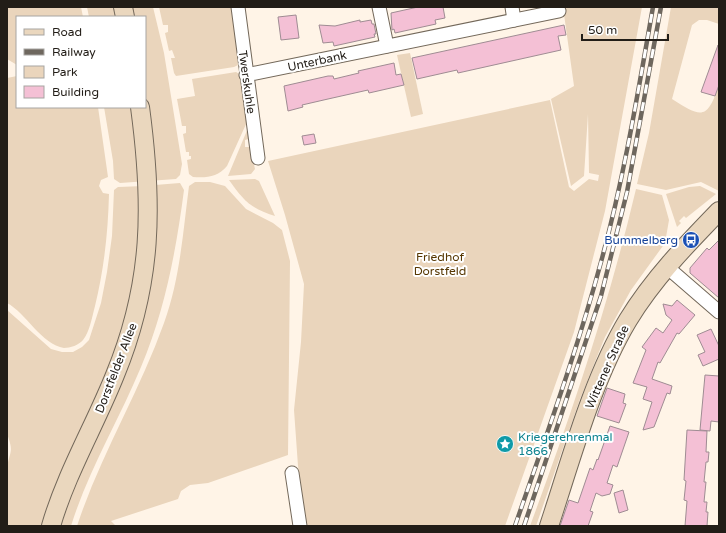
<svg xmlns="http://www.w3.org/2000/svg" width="726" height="533" viewBox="0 0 726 533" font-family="'Varela Round',sans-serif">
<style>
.green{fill:#ead5bc}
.building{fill:#f4c0d5;stroke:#9f8c93}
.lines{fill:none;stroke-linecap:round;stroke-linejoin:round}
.minor-casing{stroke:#73685a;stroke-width:15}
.secondary-casing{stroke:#73685a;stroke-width:20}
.minor{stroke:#fff;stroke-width:13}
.secondary{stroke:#ead7be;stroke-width:18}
.rail-casing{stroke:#6e675e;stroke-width:4.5}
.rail{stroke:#fff;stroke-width:3;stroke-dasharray:9;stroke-linecap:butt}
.labels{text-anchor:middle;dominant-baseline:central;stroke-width:4;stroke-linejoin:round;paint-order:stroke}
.street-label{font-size:12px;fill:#221d17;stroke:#fff}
.transit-label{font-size:12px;fill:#164399;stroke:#fff;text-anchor:end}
.park-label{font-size:12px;fill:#563702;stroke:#fff}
.culture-label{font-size:12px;fill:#0d838f;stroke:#fff;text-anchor:start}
</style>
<rect width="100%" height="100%" fill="#fff4e7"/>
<!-- green -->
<g class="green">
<polygon points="7,7 81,7 83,17 17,17 17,65 7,59"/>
<polygon points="87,7 117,7 119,17 89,17"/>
<polygon points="130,7 153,7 164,53 182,164 180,175 176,179 120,183 114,179 113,161 104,107 134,107 147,104 145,94 145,17 132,17"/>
<polygon points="159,7 232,7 238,65 234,67 176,76 174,73 171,58 175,58 172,50 169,51 165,33 168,32 168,25 163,25"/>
<polygon points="563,7 642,7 605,211 574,332 505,526 307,526 298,466 294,410 301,342 304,284 285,215 268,161 550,100 569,187 574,191 589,179 598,181 599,175 589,173 588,114 584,176 571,186 551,99 574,86"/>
<path d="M671,7L719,8V24L707,20H699L692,25L672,99C702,118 707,120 719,85V191L701,182L666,190L637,184L649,133Z"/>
<polygon points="410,53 423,114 411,117 397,55"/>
<path d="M236,72L241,75L247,122L227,166C218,177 207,178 193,177L189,174L187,160L191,159V156H189V152H186L183,134L186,133V126H182L177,99L195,96L192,79Z"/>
<path d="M17,76V107H98L108,177L101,180L99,186L103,193L109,194C108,233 104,269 95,306C92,317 90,331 83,340C79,345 70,348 64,348C42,345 26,313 7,303V78Z"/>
<polygon points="248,128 249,139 245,140 245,147 250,147 255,169 251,174 228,176"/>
<path d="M255,179L259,181L275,216C251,209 243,200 229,180Z"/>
<path d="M195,182H210L225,186L246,209L273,223L282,230L290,261L288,455L208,483L190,485L181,491L178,499L111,521L116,526H77C100,456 139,393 164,323C180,279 183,232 189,186Z"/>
<path d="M180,183L184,190C176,251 165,310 141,367C119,420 88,471 71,526H59L63,514L120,381L155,185Z"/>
<path d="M144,186L143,231L127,325L44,526H7C7,508 4,484 7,467C10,451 14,452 7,434V310L51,349L62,352H73L82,347L89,340L101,303L107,272L112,236L114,190L118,187Z"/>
<polygon points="700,186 716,194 686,218 684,216 679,221 681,223 677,227 666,194 689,187"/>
<path d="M636,189L662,195L669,220L665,243L631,290L605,337L580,399L536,526H530C571,415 609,304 636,189Z"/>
</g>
<!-- building -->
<g class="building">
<polygon points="418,7 443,7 445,18 435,20 436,24 395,33 394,29 392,30 391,13"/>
<polygon points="296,15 299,38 281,40 278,17"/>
<polygon points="360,20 360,22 371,20 372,24 374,24 376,34 374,34 375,37 334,46 333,42 323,43 319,25 335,26"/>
<polygon points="564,25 566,35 558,36 561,50 458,73 457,70 417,79 412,58"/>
<polygon points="718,45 719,85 715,96 701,92"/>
<polygon points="394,63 396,75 401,74 404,85 369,93 368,90 328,99 302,105 303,107 288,111 284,86 328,76 333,76 334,79 359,73 358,71"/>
<polygon points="314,134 316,143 304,145 302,136"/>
<polygon points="719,240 719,298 690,273 690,268 707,248 709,250"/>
<polygon points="677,300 695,315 679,334 677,333 660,363 658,362 652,379 672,386 670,394 667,393 654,427 643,430 652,402 643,399 647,387 633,383 646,350 642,347 656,328 663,333 672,320 666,315 663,304 672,306"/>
<polygon points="711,329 719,346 719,359 703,366 698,355 705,352 697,335"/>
<polygon points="705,375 719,376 719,422 711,421 710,431 700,430"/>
<polygon points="607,388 625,394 623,403 626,404 619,423 597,416"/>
<polygon points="610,426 629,432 617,467 613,465 607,483 613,485 610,494 602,496 596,493 590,511 593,512 588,526 560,526 569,500 578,503 590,468 593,470 597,459 598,460"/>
<polygon points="687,430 707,431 706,452 709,452 708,462 706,462 704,482 706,482 704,502 707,502 706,512 708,512 707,526 685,526 687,501 684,500 686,481 684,480"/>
<polygon points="623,490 628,510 619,513 614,493"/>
</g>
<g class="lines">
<!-- minor casing -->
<g class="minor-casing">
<g id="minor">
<polyline points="238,7 258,158"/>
<polyline points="379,7 387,46"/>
<polyline points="512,7 514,20"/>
<polyline points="246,75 559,11"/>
<polyline points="667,267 719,312"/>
<polyline points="292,473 300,526"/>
</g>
</g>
<!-- secondary casing -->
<g class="secondary-casing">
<g id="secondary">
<polyline points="123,7 125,17"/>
<path d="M51,526C66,474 95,425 115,375C153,283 153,204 140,107"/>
<path d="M549,526C571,460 592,380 628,320C653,279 686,245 719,211"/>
</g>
</g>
<!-- minor -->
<use href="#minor" class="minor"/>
<!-- secondary -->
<use href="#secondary" class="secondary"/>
<!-- rail casing -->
<g class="rail-casing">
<g id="rail">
<path d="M515,526C545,439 577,351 601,262C624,178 638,92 653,7"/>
<polyline points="524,526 601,296 627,192 661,7"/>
</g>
</g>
<!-- rail -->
<use href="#rail" class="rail"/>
</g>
<!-- icons -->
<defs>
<g id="bus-disc" transform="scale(0.9)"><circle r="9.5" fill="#1a4fb4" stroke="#fff"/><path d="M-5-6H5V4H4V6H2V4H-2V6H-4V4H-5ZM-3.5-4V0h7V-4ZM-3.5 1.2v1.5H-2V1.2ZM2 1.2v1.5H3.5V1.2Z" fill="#fff"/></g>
<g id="sight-disc" transform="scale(0.9)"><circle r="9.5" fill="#0f9aa8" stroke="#fff"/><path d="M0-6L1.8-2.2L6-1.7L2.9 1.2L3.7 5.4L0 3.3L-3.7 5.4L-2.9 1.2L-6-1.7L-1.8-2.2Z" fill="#fff"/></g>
</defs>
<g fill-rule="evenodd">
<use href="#bus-disc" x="691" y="240"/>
<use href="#sight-disc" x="505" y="444"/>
</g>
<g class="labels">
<!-- street labels -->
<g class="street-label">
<text transform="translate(317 61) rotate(-12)">Unterbank</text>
<text transform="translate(247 82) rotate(82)">Twerskuhle</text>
<text transform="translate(607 367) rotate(-66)">Wittener Straße</text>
<text transform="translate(116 368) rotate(-69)">Dorstfelder Allee</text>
</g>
<!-- transit labels -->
<g class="transit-label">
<text x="678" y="240">Bummelberg</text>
</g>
<!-- park labels -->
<g class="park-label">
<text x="440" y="257">Friedhof<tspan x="440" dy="14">Dorstfeld</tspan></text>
</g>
<!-- culture labels -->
<g class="culture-label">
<text x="518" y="437">Kriegerehrenmal<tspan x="518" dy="14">1866</tspan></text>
</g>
</g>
<!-- border -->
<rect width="726" height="533" fill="none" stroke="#221d17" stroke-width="16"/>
<!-- legend -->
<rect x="16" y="16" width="130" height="92" fill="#ffffff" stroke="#a7a5a2"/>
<rect x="24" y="29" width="20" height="6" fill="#ead7be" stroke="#a7a5a2"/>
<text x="52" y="36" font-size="12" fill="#221d17">Road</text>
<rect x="24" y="49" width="20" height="6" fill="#6e675e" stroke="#a7a5a2"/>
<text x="52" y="56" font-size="12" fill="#221d17">Railway</text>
<rect x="24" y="66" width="20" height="12" fill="#ead5bc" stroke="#a7a5a2"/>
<text x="52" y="76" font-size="12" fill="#221d17">Park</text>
<rect x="24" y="86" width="20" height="12" fill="#f4c0d5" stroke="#a7a5a2"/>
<text x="52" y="96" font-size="12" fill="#221d17">Building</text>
<!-- scale -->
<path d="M582 34v6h86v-6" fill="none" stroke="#221d17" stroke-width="2"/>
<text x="588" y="34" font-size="12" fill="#221d17" stroke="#ffffff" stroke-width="3" paint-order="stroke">50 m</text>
</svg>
